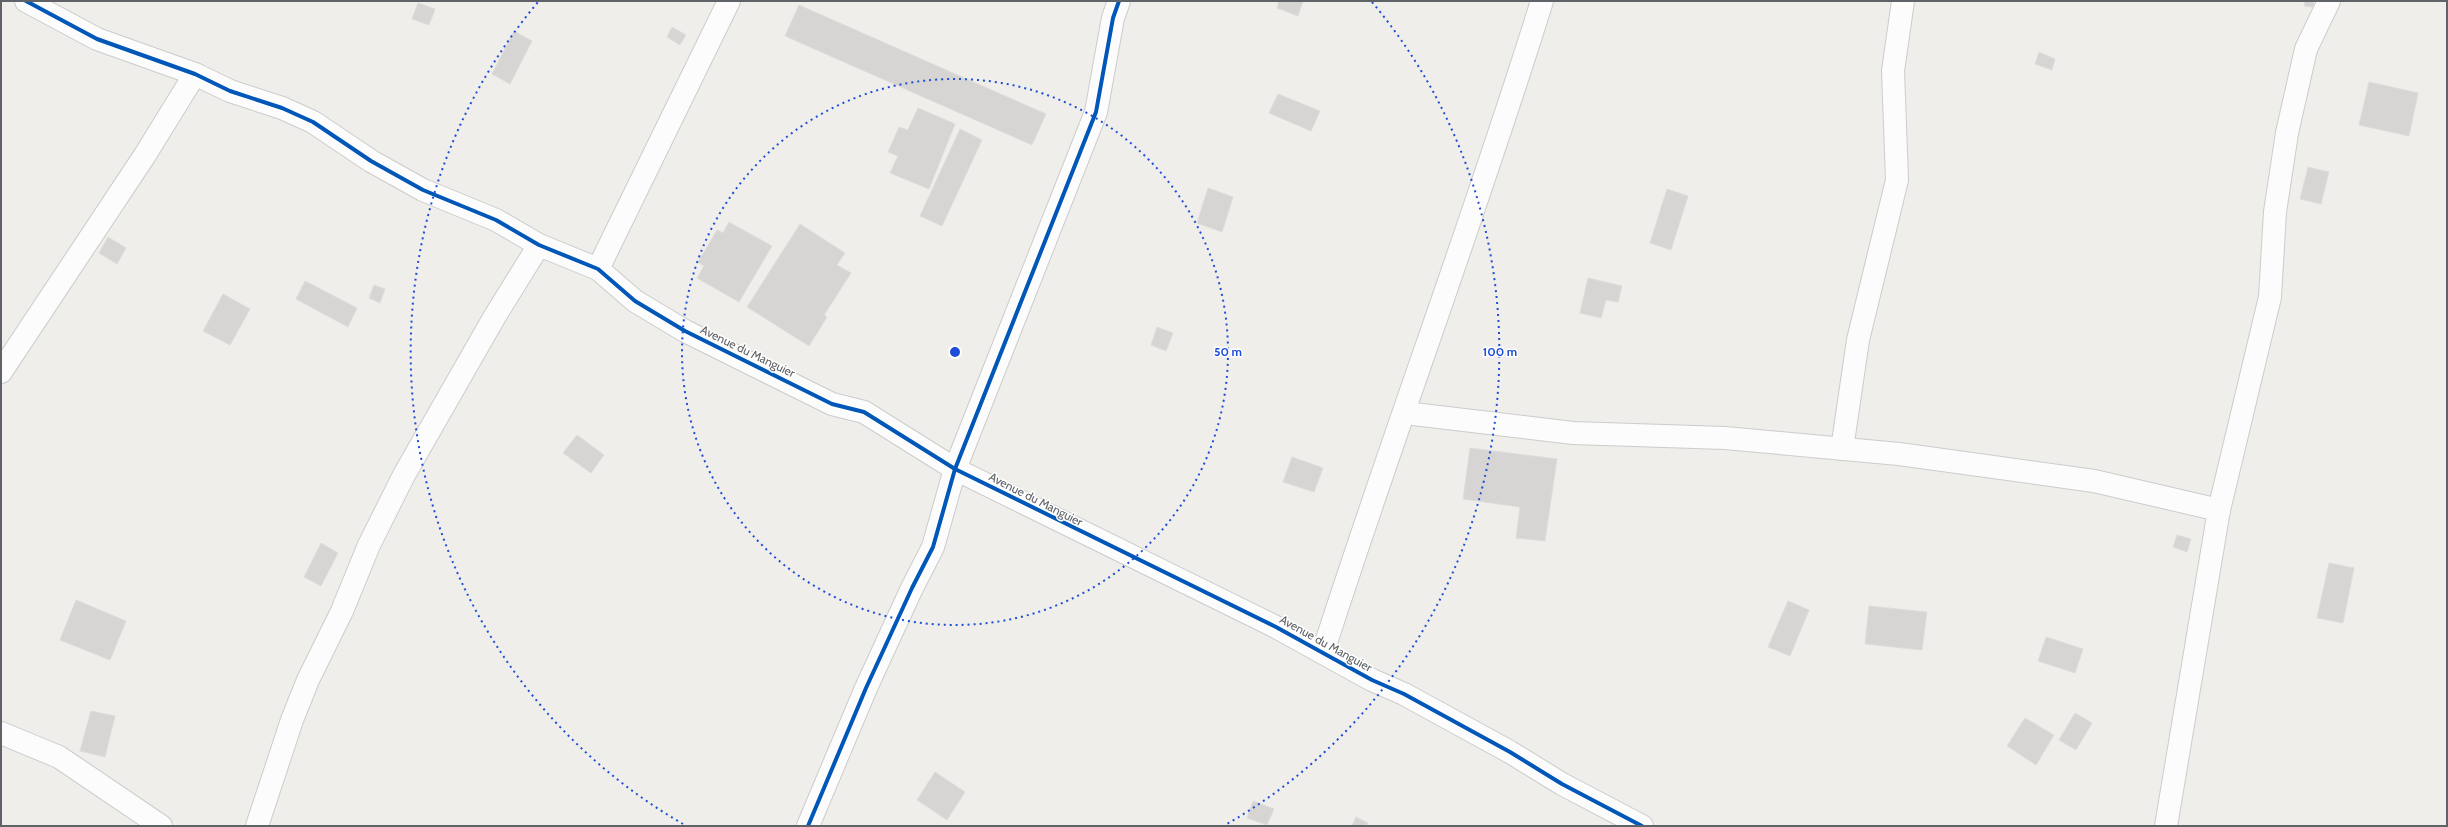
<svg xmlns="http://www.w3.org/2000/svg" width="2448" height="827" viewBox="0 0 2448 827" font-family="Cabin,sans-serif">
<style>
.building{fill:#d6d5d3;stroke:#deddd9}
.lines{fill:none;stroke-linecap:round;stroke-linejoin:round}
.minor-casing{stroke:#cbcccc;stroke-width:24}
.minor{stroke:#fdfcfc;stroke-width:22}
.cycleway-casing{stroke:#fff;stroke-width:6}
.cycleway{stroke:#0057b8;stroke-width:4}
.ring{fill:none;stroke:#1d4ed8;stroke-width:2;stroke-dasharray:2 4}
.labels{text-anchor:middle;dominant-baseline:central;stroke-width:3;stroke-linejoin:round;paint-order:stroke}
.street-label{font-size:12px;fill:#5f6368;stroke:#fff}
.centre{fill:#1d4ed8;stroke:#fff;stroke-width:2}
.ring-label{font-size:12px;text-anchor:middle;font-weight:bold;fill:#1d4ed8;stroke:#fff;stroke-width:3;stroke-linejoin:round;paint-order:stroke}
</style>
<rect width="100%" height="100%" fill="#efeeea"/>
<!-- building -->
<g class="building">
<polygon points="1279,1 1303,1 1298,16 1277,8"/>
<polygon points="2305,1 2314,1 2313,7 2304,6"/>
<polygon points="418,3 435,9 429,25 412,19"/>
<polygon points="799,5 1046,114 1032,145 785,36"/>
<polygon points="672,27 686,35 680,45 667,37"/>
<polygon points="514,31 532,41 510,84 492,74"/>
<polygon points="2039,52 2055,59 2052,70 2035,64"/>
<polygon points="2369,82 2418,93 2409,136 2359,125"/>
<polygon points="1278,94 1320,111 1311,131 1269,113"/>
<polygon points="918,108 955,124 929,189 890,173 898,156 888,152 899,127 908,130"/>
<polygon points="960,129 982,140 942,226 920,216"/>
<polygon points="2308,167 2329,172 2321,204 2300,199"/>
<polygon points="1208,188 1233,197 1222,232 1197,223"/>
<polygon points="1667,189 1688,196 1671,250 1650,243"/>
<polygon points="729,222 772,246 739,302 697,278 704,266 698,262 717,230 723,233"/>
<polygon points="800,224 845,253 837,265 851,273 824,315 827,317 809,346 747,307"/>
<polygon points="108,237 126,248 117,264 99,253"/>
<polygon points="1588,278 1622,286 1618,302 1606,300 1601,318 1580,313"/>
<polygon points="305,281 357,308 348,327 296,299"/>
<polygon points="374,285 385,289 380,303 369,298"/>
<polygon points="223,294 250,309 230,345 203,331"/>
<polygon points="1157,327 1173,333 1166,351 1151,345"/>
<polygon points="577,435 604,455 591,473 563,453"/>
<polygon points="1470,448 1557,459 1545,541 1516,538 1520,507 1463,499"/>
<polygon points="1292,457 1323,468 1314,492 1283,482"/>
<polygon points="2177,535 2191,539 2187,552 2173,547"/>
<polygon points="321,543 338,553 321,586 304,577"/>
<polygon points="2329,563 2354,568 2343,623 2317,618"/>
<polygon points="76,600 126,621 110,660 60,640"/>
<polygon points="1788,601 1809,610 1790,656 1768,647"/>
<polygon points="1869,606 1927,612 1922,650 1865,644"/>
<polygon points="2046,637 2083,649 2075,673 2038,661"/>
<polygon points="91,711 115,716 105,757 80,751"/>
<polygon points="2075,713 2092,723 2076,750 2059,740"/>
<polygon points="2025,718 2054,735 2036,765 2007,746"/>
<polygon points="935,772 965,792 947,820 917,800"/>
<polygon points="1253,801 1274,809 1267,825 1247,818"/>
<polygon points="1356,817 1368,823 1366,826 1352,826"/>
</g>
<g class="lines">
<!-- minor casing -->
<g class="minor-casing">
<g id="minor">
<polyline points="26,1 97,39 195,74 230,91 282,108 313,122 371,161 423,190 496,220 539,245 598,269 635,301 685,331 832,404 864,412 955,469 1276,627 1372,680 1404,694 1510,752 1562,784 1642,826"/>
<polyline points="598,269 729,1"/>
<polyline points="1,372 145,155 195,74"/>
<polyline points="1405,413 1573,433 1725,438 1899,454 2094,481 2219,510"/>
<polyline points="1842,449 1858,340 1897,180 1893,71 1903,1"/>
<path d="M1323,652C1393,434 1474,220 1542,1"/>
<polyline points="1,733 59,757 161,826"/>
<polyline points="257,826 292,720 308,680 342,611 369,545 404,475 495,316 539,245"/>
<polyline points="808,826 866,688 912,588 933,547 955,469 1096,112 1113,18 1119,1"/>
<polyline points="2166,826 2219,510 2270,297 2275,212 2287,133 2306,49 2329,1"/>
</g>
</g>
<!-- minor -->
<use href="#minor" class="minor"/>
<!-- cycleway casing -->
<g class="cycleway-casing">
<g id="cycleway">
<polyline points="26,1 97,39 195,74 230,91 282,108 313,122 371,161 423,190 496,220 539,245 598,269 635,301 685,331 832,404 864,412 955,469 1276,627 1372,680 1404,694 1510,752 1562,784 1642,826"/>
<polyline points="808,826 866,688 912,588 933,547 955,469 1096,112 1113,18 1119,1"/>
</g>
</g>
<!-- cycleway -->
<use href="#cycleway" class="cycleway"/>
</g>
<!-- distance rings -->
<g class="ring">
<circle cx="955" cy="352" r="273"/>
<path d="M683 824A545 545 0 0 1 538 2M1372 2A545 545 0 0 1 1227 824"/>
</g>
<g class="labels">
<!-- street labels -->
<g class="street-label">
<text transform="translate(748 351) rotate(26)">Avenue du Manguier</text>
<text transform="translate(1036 499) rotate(27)">Avenue du Manguier</text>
<text transform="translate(1326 643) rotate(29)">Avenue du Manguier</text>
</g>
</g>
<circle cx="955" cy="352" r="6" class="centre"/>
<g class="ring-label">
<text x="1228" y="356">50 m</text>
<text x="1500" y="356">100 m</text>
</g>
<!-- border -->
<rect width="2448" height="827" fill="none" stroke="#5f6368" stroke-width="4"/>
</svg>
